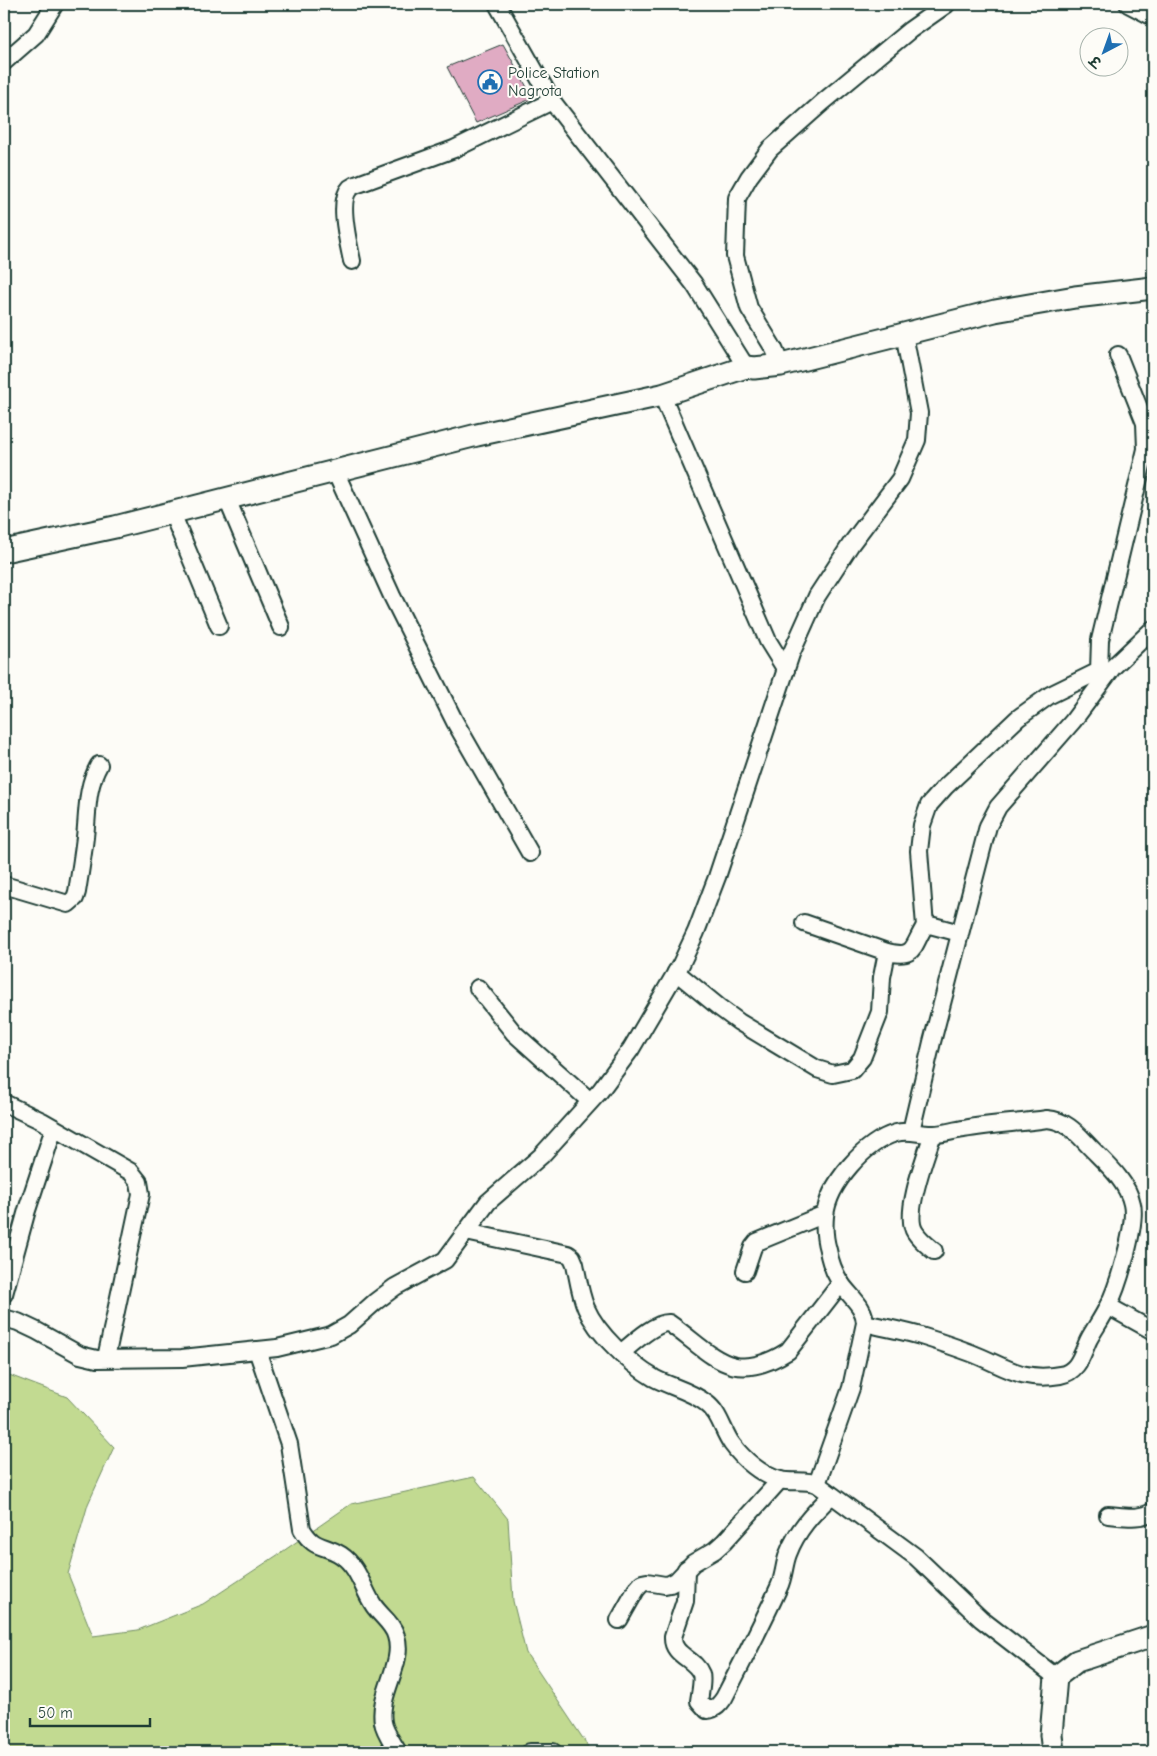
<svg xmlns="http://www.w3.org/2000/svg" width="1157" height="1756" viewBox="0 0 1157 1756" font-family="'Comic Neue','Playpen Sans Deva',sans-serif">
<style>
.green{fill:#c2da91;stroke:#708c62}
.building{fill:#e0abc3;stroke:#1f3d34}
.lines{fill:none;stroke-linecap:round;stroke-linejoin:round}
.minor-casing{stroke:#1f3d34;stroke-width:20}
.major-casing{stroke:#1f3d34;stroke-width:25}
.minor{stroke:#fdfcf7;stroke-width:16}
.major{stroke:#fdfcf7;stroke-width:21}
.labels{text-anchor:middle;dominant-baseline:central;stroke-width:4;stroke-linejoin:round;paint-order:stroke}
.poi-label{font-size:16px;fill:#1f3d34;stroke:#fdfcf7;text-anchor:start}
</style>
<rect width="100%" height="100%" fill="#fdfcf7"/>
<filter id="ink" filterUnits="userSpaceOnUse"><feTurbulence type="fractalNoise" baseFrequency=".02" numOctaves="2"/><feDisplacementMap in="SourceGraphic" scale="10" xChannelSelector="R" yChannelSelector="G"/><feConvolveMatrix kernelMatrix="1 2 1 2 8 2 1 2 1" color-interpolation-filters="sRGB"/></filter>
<g filter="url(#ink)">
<!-- green -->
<polygon class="green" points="4,1373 67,1397 114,1447 88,1504 68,1574 93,1636 138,1630 203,1604 279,1554 351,1504 474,1477 508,1519 513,1601 526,1653 592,1752 4,1752"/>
<!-- building -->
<polygon class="building" points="503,44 533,98 476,123 447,67"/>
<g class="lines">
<!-- minor casing -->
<g class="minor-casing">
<g id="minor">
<polyline points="497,4 552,101 694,284 746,367"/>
<polyline points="1128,4 1153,17"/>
<polyline points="4,62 36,34 55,4"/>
<path d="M352,261C349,245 337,201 350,188C353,186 357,184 361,183L454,149L552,101"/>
<polyline points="781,365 774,349 749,308 735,256 737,198 749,177 770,149 823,102 910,30 947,4"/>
<polyline points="662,395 768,641 786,670"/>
<polyline points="335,471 392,596 455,722 530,853"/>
<polyline points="227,499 281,627"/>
<polyline points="172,513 219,626"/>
<polyline points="1102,680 1099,671 1100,640 1146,449 1145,423 1118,355"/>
<path d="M4,885L68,904L75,898L77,892C80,873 83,855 85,837C88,811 86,788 99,765"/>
<path d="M804,923L887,952C916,959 912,946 925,926L930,925L960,933"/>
<polyline points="925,926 919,851 922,825 929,805 945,787 1018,718 1050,695 1099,671"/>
<polyline points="676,972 720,1008 739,1022 817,1069 833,1074 852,1070 862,1058 880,1012 882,977 887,952"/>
<polyline points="478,988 514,1033 590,1101"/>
<polyline points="4,1103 42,1121 131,1172 139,1182 141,1194 106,1358"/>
<polyline points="911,1131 932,1042 988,826 998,807 1073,721 1113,667 1153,629"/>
<path d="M933,1134C926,1155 903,1214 915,1232C920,1240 928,1246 934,1251"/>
<path d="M466,1232L568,1254L572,1257L575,1264C578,1278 580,1294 586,1308C597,1334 630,1364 654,1378C671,1387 691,1391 706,1403C720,1413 722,1430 732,1444C743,1459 761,1475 780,1480C792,1483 805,1479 817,1484L916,1557L981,1619L1056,1677"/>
<polyline points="745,1271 753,1247 757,1242 825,1214"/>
<polyline points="4,1294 27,1210 54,1128"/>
<polyline points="1108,1306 1153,1331"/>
<polyline points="4,1318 18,1322 37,1331 80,1355 97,1359 182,1358 277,1348 331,1335 349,1325 375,1302 395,1287 445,1260 488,1202 541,1156 600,1091 631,1049 681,964 696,932 717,877 791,654 817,596 851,544 900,479 917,440 919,413 904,334"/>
<path d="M257,1350L289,1444L302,1529C314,1550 324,1544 341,1555C359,1567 363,1590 374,1606C381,1616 393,1624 396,1636C405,1663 378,1693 383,1722C384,1731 393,1743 398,1752"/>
<path d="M621,1353C632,1344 655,1322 669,1323C713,1354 731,1387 788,1351L841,1283"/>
<path d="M817,1484L851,1388L865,1323C865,1306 849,1296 840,1282C834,1272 830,1262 828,1250C825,1240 824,1227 825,1216C828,1184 865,1142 896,1133C909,1129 921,1135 934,1134C944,1134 954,1130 964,1129C991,1124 1020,1123 1047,1119C1069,1121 1078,1135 1093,1150C1108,1165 1128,1183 1132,1204C1137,1224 1118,1287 1108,1306C1103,1317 1095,1328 1089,1339C1082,1353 1079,1372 1060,1375C1021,1382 1005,1366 971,1353C955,1347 940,1342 924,1337C905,1331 885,1328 865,1323"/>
<path d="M1108,1515C1123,1516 1141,1520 1153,1511"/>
<path d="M686,1569L685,1601L673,1637C672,1656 695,1658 701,1674C703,1681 700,1693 699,1701L707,1710C716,1709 720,1704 724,1698C743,1661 762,1624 779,1587C784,1577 784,1564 788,1554C797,1530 813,1513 831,1496"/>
<polyline points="619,1620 636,1590 642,1583 647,1582 665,1585 670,1584 676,1581 693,1563 715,1550 724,1542 780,1480"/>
<polyline points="530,1752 553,1752"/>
</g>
</g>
<!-- major casing -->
<g class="major-casing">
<g id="major">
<polyline points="4,551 115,527 477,435 662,395 746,367 754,368 781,365 995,311 1075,297 1153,288"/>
<polyline points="1053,1752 1051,1735 1056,1677 1077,1661 1153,1636"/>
</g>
</g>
<!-- minor -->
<use href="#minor" class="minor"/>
<!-- major -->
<use href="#major" class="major"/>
</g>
</g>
<!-- icons -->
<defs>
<g id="civic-ring" transform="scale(1.25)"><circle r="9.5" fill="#fdfcf7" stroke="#1f6fb2" stroke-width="1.5"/><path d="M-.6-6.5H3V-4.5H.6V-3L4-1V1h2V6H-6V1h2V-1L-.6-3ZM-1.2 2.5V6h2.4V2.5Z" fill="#1f6fb2"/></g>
</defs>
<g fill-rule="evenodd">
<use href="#civic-ring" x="490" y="82"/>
</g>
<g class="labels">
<!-- poi labels -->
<g class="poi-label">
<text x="508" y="73">Police Station<tspan x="508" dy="18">Nagrota</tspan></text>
</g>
</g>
<!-- margin -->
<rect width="1157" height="1756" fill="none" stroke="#fdfcf7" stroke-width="20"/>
<rect x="10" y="10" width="1137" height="1736" fill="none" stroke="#1f3d34" stroke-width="2" filter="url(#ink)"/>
<!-- north arrow -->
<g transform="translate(1104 52) rotate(221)"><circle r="24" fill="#fdfcf7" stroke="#a4b0a9"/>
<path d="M0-4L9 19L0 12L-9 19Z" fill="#1f6fb2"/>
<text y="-8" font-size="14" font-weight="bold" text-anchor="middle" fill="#1f3d34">उ</text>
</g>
<!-- scale -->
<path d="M30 1718v8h120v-8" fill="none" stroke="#1f3d34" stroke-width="2.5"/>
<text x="38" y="1718" font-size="15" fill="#1f3d34" stroke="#fdfcf7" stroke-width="4" paint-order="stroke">50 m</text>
</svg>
